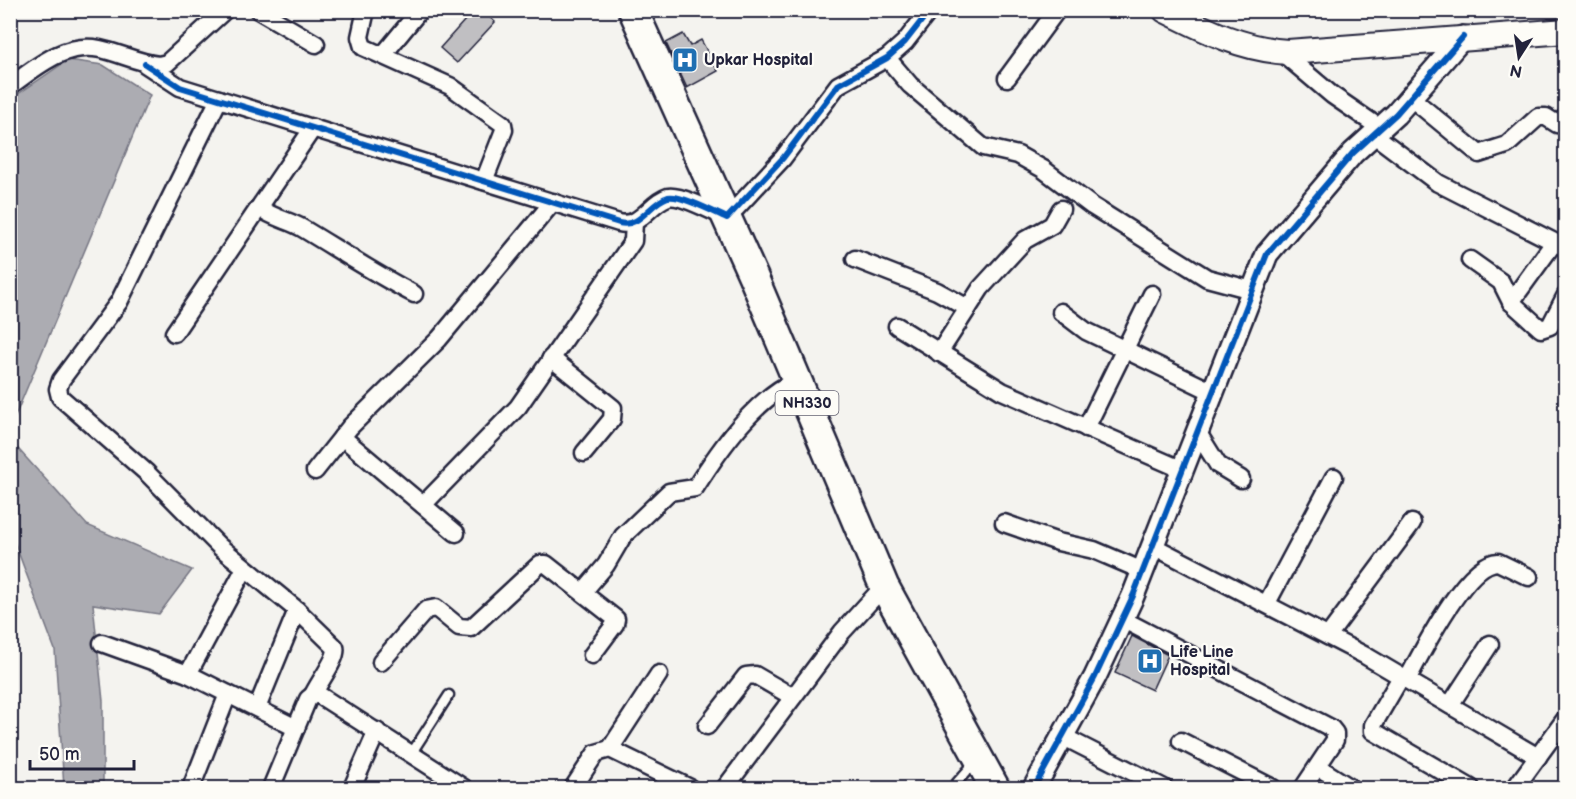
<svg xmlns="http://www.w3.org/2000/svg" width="1576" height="799" viewBox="0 0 1576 799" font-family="'Balsamiq Sans',sans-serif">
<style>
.water{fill:#acacb2;stroke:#757582;stroke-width:1.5}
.building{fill:#c0bfc2;stroke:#22223b;stroke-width:1.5}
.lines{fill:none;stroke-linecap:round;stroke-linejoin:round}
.service-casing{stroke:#22223b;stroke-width:13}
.minor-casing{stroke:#22223b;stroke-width:21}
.tertiary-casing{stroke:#22223b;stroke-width:26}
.secondary-casing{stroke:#22223b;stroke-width:28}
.trunk-casing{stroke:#22223b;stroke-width:33}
.service{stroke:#fdfcf7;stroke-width:8}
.minor{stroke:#fdfcf7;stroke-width:16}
.tertiary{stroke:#fdfcf7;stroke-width:21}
.secondary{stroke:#fdfcf7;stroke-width:24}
.trunk{stroke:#fdfcf7;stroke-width:28}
.cycleway-casing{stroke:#fdfcf7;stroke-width:10}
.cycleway{stroke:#0057b8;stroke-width:6}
.labels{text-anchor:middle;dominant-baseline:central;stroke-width:4.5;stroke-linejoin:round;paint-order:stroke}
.shield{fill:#fdfcf7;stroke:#646373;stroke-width:1.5}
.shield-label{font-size:15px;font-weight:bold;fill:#22223b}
.poi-label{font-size:16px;font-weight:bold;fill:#22223b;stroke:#fdfcf7;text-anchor:start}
</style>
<rect width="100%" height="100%" fill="#f4f3ef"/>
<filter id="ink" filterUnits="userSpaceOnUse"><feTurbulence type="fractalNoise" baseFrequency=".0167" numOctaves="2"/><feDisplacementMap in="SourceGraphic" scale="12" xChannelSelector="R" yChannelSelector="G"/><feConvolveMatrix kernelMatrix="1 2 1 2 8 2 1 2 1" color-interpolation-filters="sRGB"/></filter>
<g filter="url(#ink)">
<!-- water -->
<g class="water">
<polygon points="68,60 103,65 150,95 11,426 11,99"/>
<polygon points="10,440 87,525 192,570 159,614 93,604 103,701 103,788 64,788 55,650 11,533"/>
</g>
<!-- building -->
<g class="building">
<polygon points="474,10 482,10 495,22 457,63 440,48"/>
<polygon points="683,34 690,46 701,40 718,71 687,88 666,43"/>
<polygon points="1132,636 1168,655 1152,690 1115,673"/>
</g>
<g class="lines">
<!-- service casing -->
<g class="service-casing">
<g id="service">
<polyline points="411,754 449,695"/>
<polyline points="952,788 976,761"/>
</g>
</g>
<!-- minor casing -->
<g class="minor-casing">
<g id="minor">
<polyline points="258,10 316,44"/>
<polyline points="366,10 360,37 363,47 450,86 503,124 504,130 484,181"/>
<polyline points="1280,51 1332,95 1380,128"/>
<polyline points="383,55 420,10"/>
<polyline points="887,58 910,85 983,147 1018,155 1043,169 1092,206 1207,278 1252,290"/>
<path d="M145,64L180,87L619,223C641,228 649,203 668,197C680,194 716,213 727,218L783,158L838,85L887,58L905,42L930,10"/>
<polyline points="1007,78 1057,10"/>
<path d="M10,86C37,67 64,42 100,49C120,53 138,63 159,65L167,63L225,10"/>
<polyline points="1410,97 1479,154 1507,145 1538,117 1546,117 1557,124 1566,117"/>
<path d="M219,99L119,302L61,380L58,389L60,397L147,473L220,547L297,610L335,647C339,657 318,683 313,695"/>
<polyline points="1373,134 1438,183 1566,248"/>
<path d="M260,208C273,218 288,220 302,228C339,250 375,274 414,294"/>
<polyline points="855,259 937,291 968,308"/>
<polyline points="1470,260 1501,282 1511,302 1541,329 1550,326 1566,295"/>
<polyline points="1511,302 1553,244"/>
<polyline points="1061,312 1086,331 1213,392"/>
<polyline points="897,326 1002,391 1183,470"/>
<polyline points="174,333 313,128"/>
<polyline points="939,353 981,288 1025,240 1052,225 1061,209"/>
<polyline points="551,358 613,408 612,419 584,453"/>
<polyline points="1086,428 1152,294"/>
<polyline points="1198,433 1218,465 1241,479"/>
<polyline points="342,437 456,533"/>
<polyline points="315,471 350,427 439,339 553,202"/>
<polyline points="423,505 518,407 633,241 634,222"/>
<polyline points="1004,523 1058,542 1094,550 1143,571"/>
<polyline points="1153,546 1366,656 1538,757"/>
<path d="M583,592L606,565L623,536L669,492L695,488C719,450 755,398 797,380"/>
<polyline points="1267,603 1334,477"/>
<polyline points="1122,619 1331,728 1335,733 1335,740 1303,788"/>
<polyline points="1328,636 1412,523"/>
<polyline points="102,643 188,674 296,728"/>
<polyline points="381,662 426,610 436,608 459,627 471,628 540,564 546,564 616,619 615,624 592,655"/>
<polyline points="188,674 245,568"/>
<polyline points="1401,677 1373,725 1373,731 1471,788"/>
<path d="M1407,680C1421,654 1466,562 1498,562L1529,577"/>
<polyline points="1450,705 1490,644"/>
<polyline points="257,708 297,610"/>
<polyline points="707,726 746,676 755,675 793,697"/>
<polyline points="1062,736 1164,788"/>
<polyline points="1181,741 1273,788"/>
<polyline points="610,749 659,674"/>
<polyline points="1318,767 1351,788"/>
<polyline points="191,788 228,694"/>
<polyline points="271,788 308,699 313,695 319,695 464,788"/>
<polyline points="352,788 377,731"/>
<polyline points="573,788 596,753 610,749 690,788"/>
<polyline points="725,788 842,632 884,586"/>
<polyline points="1515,788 1566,718"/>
</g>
</g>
<!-- tertiary casing -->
<g class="tertiary-casing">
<polyline id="tertiary" points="1034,788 1095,677 1133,596 1267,254 1353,153 1396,114 1463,37"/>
</g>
<!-- secondary casing -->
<g class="secondary-casing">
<path id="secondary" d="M1165,10C1207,31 1242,49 1288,52L1566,31"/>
</g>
<!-- trunk casing -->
<g class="trunk-casing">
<polyline id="trunk" points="633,10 753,276 884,586 995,788"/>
</g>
<!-- service -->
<use href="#service" class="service"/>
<!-- minor -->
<use href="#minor" class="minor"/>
<!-- tertiary -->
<use href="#tertiary" class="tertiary"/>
<!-- secondary -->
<use href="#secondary" class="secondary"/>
<!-- trunk -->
<use href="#trunk" class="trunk"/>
<!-- cycleway casing -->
<g class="cycleway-casing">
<g id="cycleway">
<path d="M145,64L180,87L619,223C641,228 649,203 668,197C680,194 716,213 727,218L783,158L838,85L887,58L905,42L930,10"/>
<polyline points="1034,788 1095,677 1133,596 1267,254 1353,153 1396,114 1463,37"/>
</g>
</g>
<!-- cycleway -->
<use href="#cycleway" class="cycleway"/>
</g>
</g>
<!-- icons -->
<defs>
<g id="hospital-square" transform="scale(1.35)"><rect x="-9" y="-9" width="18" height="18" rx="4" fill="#1f6fb2" stroke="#fdfcf7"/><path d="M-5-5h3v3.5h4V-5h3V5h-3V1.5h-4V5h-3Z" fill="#fff"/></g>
</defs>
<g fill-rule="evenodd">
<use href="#hospital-square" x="685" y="60"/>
<use href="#hospital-square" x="1150" y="661"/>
</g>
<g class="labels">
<!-- shield labels -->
<rect class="shield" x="775.5" y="391" width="63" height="24" rx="4.5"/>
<g class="shield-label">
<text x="807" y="403">NH330</text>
</g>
<!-- poi labels -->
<g class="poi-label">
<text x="704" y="60">Upkar Hospital</text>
<text x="1170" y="652">Life Line<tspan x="1170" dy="18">Hospital</tspan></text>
</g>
</g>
<!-- margin -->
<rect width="1576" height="799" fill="none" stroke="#fdfcf7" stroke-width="36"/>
<rect x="18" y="18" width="1540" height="763" fill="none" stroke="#22223b" stroke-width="2" filter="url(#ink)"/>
<!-- north arrow -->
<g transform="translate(1519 57) rotate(192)" stroke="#fdfcf7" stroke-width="4.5" paint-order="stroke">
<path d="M0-4.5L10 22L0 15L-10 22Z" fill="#22223b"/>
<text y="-9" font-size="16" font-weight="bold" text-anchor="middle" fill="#22223b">N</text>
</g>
<!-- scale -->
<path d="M30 760v9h104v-9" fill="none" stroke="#22223b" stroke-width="3"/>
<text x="39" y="760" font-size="18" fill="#22223b" stroke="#fdfcf7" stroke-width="4.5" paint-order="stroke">50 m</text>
</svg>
